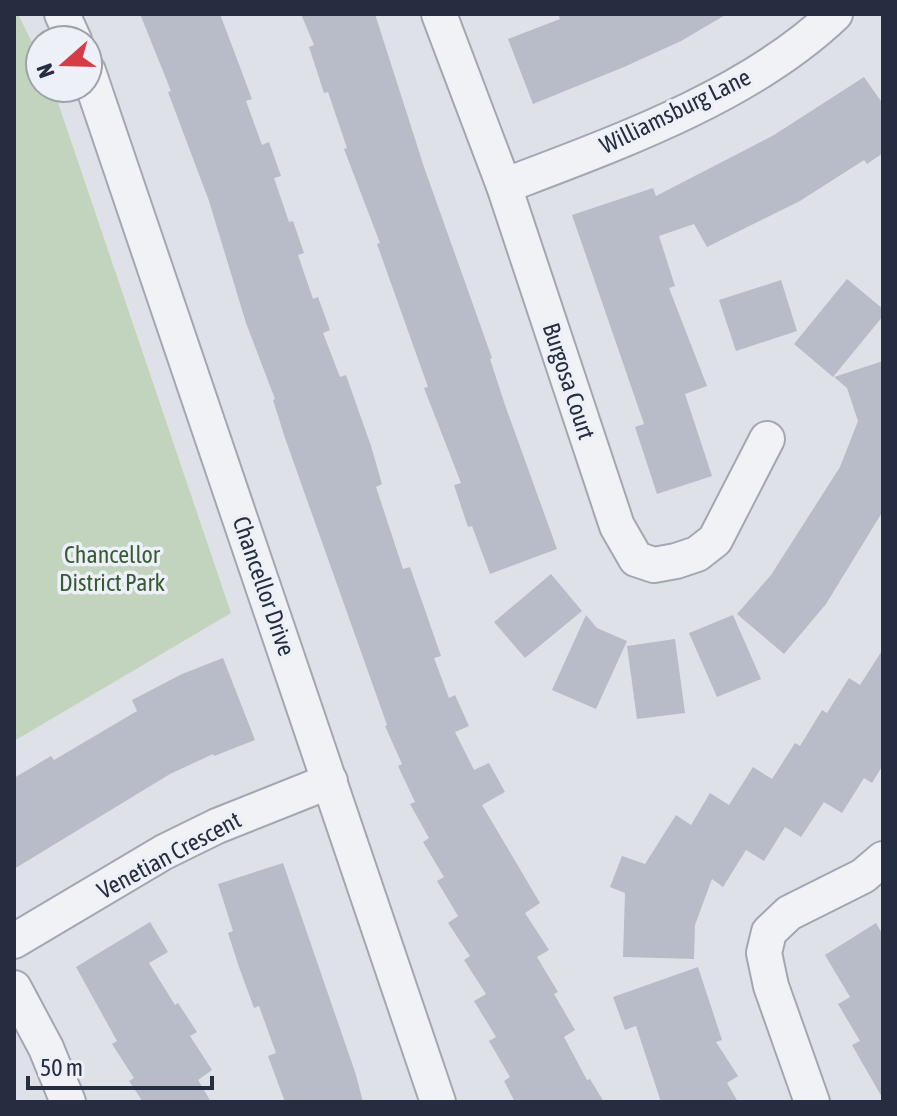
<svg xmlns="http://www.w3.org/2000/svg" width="897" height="1116" viewBox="0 0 897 1116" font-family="'Asap Condensed',sans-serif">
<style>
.green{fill:#c2d3be}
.building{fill:#b8bcc8}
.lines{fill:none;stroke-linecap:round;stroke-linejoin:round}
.minor-casing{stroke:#a3a7b2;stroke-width:38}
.minor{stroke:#f1f2f6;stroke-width:34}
.labels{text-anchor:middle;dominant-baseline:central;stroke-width:7;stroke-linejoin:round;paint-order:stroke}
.street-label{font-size:24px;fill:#262d40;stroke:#edf0f6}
.park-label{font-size:24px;fill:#375c33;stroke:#edf0f6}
</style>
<rect width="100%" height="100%" fill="#dee1e8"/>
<!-- green -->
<polygon class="green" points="14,14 18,14 40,59 40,88 53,88 231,613 14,741"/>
<!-- building -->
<g class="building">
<polygon points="140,14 220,14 252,99 246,101 262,145 269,142 281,176 274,178 289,222 293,221 304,253 298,255 313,299 318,297 330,330 323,333 340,377 346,375 371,446 382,484 376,487 403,569 410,567 441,656 434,658 449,698 455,695 469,726 455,732 474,770 489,763 505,792 482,805 540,903 525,913 549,950 537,957 558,992 554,994 575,1030 564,1037 587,1080 590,1079 604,1102 515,1102 504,1081 510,1077 489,1041 496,1037 474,1001 486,994 464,960 470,956 448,923 458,916 437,881 444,877 423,842 429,838 410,804 415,802 398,766 402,764 385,726 387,725 285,438 273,400 275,399 246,323 209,201 168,92 171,91"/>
<polygon points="301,14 375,14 424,167 492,358 490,359 505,405 557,549 490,574 472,526 468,527 454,485 461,483 424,388 428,387 377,244 380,243 344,149 347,148 328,92 324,93 309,47 314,45"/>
<polygon points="558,14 727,14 681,41 624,67 533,104 508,39 560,19"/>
<polygon points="864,77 883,104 883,153 867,164 864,160 800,201 707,247 694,224 659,236 675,286 669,288 707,386 685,394 712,476 657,494 635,427 644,424 572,215 653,188 656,196 774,135"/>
<polygon points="847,279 883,309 883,316 833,377 794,344"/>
<polygon points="781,280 797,331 736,351 719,300"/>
<polygon points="883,361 883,511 826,604 784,654 737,614 771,575 840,467 858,421 847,388 834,377"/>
<polygon points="551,574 582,611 525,658 494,622"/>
<polygon points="586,615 597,628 627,641 596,709 552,690"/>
<polygon points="733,615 761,679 717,697 689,633"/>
<polygon points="675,639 685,713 637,719 627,646"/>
<polygon points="883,649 883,765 872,783 864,778 842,813 824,802 801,837 785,827 764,861 746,850 723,887 712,879 695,925 694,959 623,957 625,893 610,887 622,856 645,864 676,815 691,825 710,793 729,805 753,767 772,779 795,743 800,746 822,710 827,713 849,678 860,685"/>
<polygon points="223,658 255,740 214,756 213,754 170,774 14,869 14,778 51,756 54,760 137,711 132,700 182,674"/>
<polygon points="283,863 356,1075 363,1102 285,1102 268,1056 276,1053 259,1006 254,1008 239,967 228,933 233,931 218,884"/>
<polygon points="150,922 168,952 149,963 175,1005 178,1003 197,1032 190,1036 212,1070 198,1080 211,1102 143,1102 129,1081 134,1078 112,1044 117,1041 76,967"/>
<polygon points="876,923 883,935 883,1099 852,1045 860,1041 838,1004 850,997 825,955"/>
<polygon points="698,967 722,1040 716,1042 738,1076 727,1083 738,1102 661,1102 636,1026 625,1030 613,997"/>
</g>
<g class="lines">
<!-- minor casing -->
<g class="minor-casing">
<g id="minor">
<polyline points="62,14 74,40"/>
<polyline points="439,14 504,186 617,526 636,559 654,565 676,561 697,554 715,540 767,439"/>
<polyline points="88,71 438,1102"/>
<path d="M504,186C614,144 748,97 835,14"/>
<polyline points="14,941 164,852 217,826 330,781"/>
<polyline points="14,988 46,1048 68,1102"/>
<polyline points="812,1102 771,986 764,953 769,932 789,913 863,876 883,859"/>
</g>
</g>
<!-- minor -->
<use href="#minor" class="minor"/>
</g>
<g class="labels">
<!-- street labels -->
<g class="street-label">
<text transform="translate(675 111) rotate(-26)">Williamsburg Lane</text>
<text transform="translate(569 381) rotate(72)">Burgosa Court</text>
<text transform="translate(264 586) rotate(71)">Chancellor Drive</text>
<text transform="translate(169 855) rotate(-28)">Venetian Crescent</text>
</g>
<!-- park labels -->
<g class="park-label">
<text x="112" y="554">Chancellor<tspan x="112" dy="28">District Park</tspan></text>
</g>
</g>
<!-- border -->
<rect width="897" height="1116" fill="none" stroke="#262d40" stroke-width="32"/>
<!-- north arrow -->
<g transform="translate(64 64) rotate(250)"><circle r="38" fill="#edf0f6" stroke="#9da2ad" stroke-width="2"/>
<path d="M0-6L14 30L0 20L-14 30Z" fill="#d53c45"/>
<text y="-12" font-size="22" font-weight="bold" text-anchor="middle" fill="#262d40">N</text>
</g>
<!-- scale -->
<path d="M28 1076v12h184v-12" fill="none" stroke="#262d40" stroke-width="4"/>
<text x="40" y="1076" font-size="24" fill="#262d40" stroke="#edf0f6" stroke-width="6" paint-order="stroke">50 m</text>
</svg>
